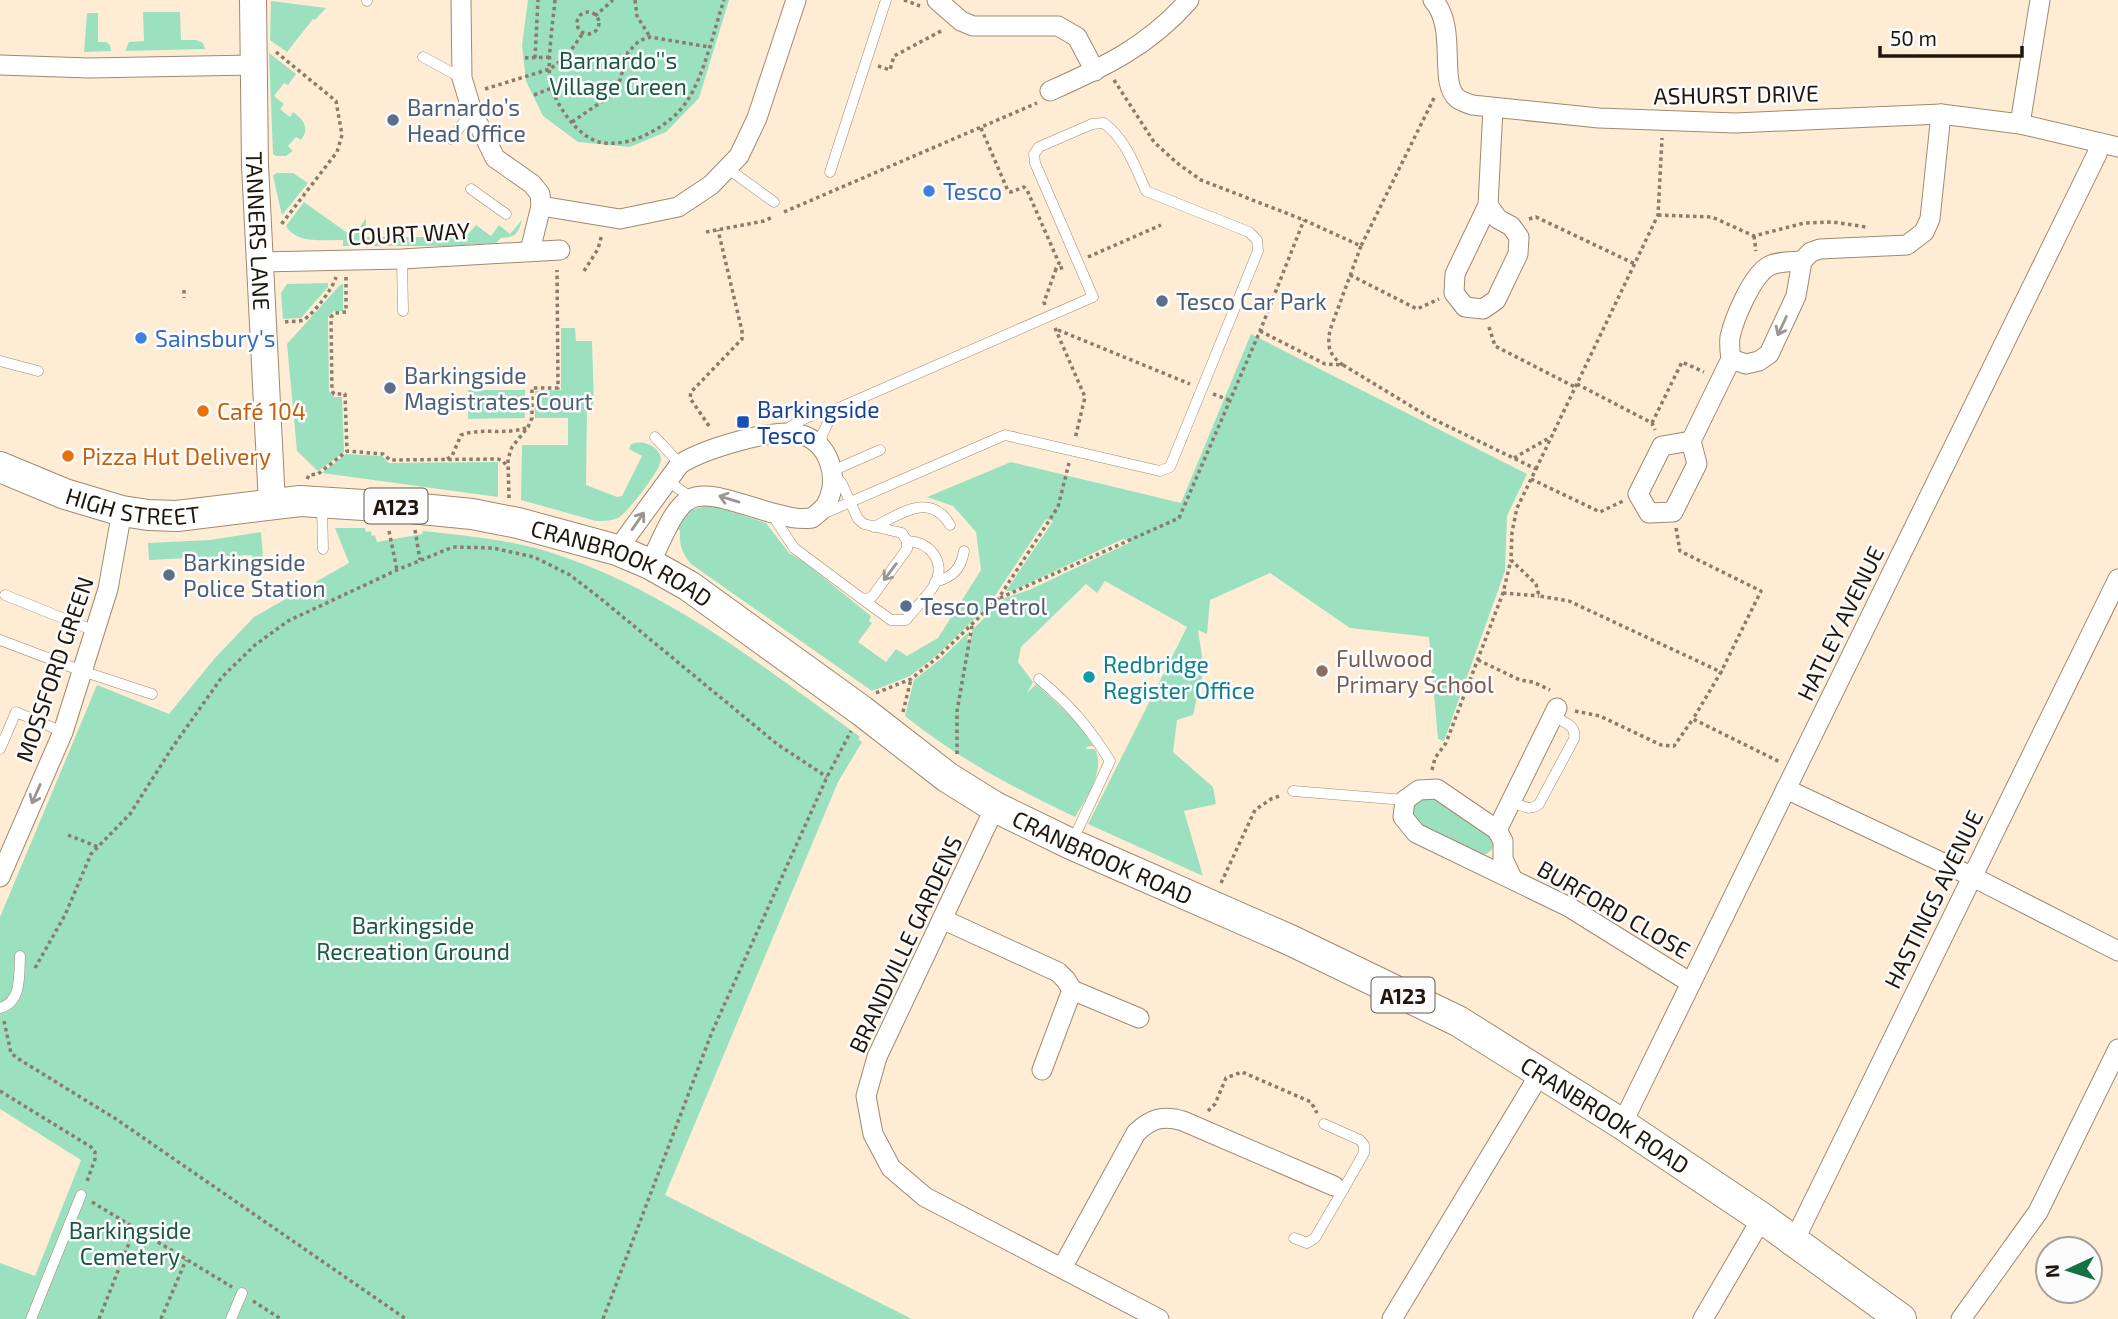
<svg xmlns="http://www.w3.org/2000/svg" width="2118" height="1319" viewBox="0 0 2118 1319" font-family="'Exo 2',sans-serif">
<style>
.green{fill:#9be1c0}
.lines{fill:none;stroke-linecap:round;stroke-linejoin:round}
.lane-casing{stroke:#9f8a70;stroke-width:11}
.street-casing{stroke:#9f8a70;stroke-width:21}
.secondary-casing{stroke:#9f8a70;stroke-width:28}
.primary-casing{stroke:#9f8a70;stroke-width:32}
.path{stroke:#8a7c6c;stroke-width:3.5;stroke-dasharray:3.5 3.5;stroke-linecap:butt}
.lane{stroke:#fff;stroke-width:10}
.street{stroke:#fff;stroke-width:19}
.secondary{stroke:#fff;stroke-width:26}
.primary{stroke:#fff;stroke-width:30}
.oneway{stroke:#9a9792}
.service-dot{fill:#5c6f8a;stroke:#fcfcfc;stroke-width:2.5}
.shop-dot{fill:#3f7fe0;stroke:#fcfcfc;stroke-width:2.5}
.food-dot{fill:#e8710a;stroke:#fcfcfc;stroke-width:2.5}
.transit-dot{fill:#1a4fb4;stroke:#fcfcfc;stroke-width:2.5}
.education-dot{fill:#8d6e63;stroke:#fcfcfc;stroke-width:2.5}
.culture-dot{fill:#0f9aa8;stroke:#fcfcfc;stroke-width:2.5}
.labels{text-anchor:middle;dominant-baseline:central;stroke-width:5;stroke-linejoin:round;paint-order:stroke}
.shield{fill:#fcfcfc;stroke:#615c55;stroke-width:2}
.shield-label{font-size:21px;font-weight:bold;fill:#1f170d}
.park-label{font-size:23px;fill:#195941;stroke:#fcfcfc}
.street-label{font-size:23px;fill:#1f170d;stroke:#fcfcfc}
.service-label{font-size:23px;fill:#4e5e75;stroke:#fcfcfc;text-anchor:start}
.shop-label{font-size:23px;fill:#366cbe;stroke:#fcfcfc;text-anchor:start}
.transit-label{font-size:23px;fill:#164399;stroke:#fcfcfc;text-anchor:start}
.food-label{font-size:23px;fill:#c56008;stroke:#fcfcfc;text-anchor:start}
.education-label{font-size:23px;fill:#785e54;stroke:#fcfcfc;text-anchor:start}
.culture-label{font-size:23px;fill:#0d838f;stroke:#fcfcfc;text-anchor:start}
</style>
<rect width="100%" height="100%" fill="#ffecd5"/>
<!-- green -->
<g class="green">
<polygon points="528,0 729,0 699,98 666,132 630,147 578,142 543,116 526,81 522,45"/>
<polygon points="271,1 326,8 315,20 313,19 287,52 270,40"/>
<polygon points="143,12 180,12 181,40 196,40 203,43 205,49 125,51 129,42 144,41"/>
<polygon points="87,13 98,13 98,42 106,42 110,45 111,51 84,52"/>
<path d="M269,53L296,74L288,85L284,83L274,96L284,104L280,109L290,117L293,112C304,120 310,128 301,140L296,137L288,146L293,151L286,156H276L273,154Z"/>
<polygon points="276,173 293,173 308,183 282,215 273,176"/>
<path d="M304,202L353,237L366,218V237H443L452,231L463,240L476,225L491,236L499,225L510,234L522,220C518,234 516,237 501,238L496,243L449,246H343V240C323,239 298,245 286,226Z"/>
<polygon points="328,283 328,287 301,318 283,319 281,293 287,284"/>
<polygon points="343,284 343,311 334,311 328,317 329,391 334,397 342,397 344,452 318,471 297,451 287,344 340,285"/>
<path d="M561,328H575L576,341H592L594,402L587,412L586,485L617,497L622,496L642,456L629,449L631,444C642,439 661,446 661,460C660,471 628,512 618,518C610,521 604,521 596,521L521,500L522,445H568V418H535V391L561,390Z"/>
<path d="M1251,334L1527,474L1507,516L1505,571L1444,741L1438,739L1429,637L1350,628L1270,573L1210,600L1207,634L1198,630L1204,669L1193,715L1177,720L1173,752L1213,787L1216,804L1184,811L1203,876L1088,824L1187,627L1105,581L1097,593L1086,584L1021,647L1018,662L1033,682L1027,693L1036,684L1080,725L1093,746L1086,747L1087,749H1095C1106,769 1086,799 1075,817C1014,788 957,758 905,716L914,680L942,658L969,632L967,641L970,640L973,629L1005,598L1029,590L1131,542L1123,539L1012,591H1006L1053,521L1046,519L989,605L937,655L910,676L872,691L691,564C682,553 679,545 680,530L676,529L677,523L691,510L710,505L766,523L789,553L804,562L871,616L869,621L872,623L858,642L886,662L896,649L907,656L938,638L981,570L976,532L953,506L927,497L1011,462L1181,503Z"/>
<polygon points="468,390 525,390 525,418 468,419"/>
<polygon points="346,454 382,456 389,463 498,462 498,497 322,473"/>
<path d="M335,528H365L366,532L371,531L372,536L375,535L377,542L422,534L423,531C461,535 502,539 539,549C660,584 760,664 860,737L858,739L862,742L838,782L665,1195L912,1319H0V1263L35,1276L81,1160L0,1109V917L97,685L169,714L215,658L254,617L349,563Z"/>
<polygon points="261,532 263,557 252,558 252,555 149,560 148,543 210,540"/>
<path d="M1432,796L1491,835C1496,846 1492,854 1479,856L1414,822L1411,808L1414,801Z"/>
</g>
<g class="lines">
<!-- lane casing -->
<g class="lane-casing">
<g id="lane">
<polyline points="367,1 367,0"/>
<polyline points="423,57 462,78"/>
<polyline points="451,139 472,111"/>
<polyline points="727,168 774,202"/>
<polyline points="830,172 886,0"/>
<polyline points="471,189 506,214"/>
<polyline points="402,259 403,311"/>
<polyline points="0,361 38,371"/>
<path d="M785,431C797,421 817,411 834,410L1093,297L1035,163L1034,154L1039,147L1092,124L1104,123C1126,140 1135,166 1146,191L1249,232L1257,240L1258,251L1170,467L1160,471L1005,435L825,513"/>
<polyline points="655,437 680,464"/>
<polyline points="821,446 822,435 834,410"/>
<polyline points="667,480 690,497"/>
<polyline points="322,506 323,549"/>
<polyline points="771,513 794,548 861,598 867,599 872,597 907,549 907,541 902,533 864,524 858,519 842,484 832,471 880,450"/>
<path d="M874,527C900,514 930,491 950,525"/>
<path d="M935,582C953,577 961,569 964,551"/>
<polyline points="5,595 95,631"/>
<path d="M862,599L891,620H906C915,608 928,596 935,584C946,561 930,542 907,541"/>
<polyline points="0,640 82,671 152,694"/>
<path d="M1039,679C1071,706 1088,726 1110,761L1073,840"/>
<polyline points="0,749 16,712 63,732"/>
<polyline points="1293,791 1405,800"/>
<path d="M1511,801C1520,805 1530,812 1539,804L1574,739C1577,725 1564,722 1552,716"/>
<path d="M0,1008C22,1002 19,975 20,956"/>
<polyline points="1324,1124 1360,1140 1364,1145 1364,1153 1343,1190 1334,1186"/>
<polyline points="1294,1238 1307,1243 1315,1238 1343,1190"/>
<polyline points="31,1319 81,1195"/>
<polyline points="231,1319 242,1293"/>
</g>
</g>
<!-- street casing -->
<g class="street-casing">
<g id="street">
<polyline points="461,0 462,78 472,111 495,158 532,184 540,194 541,206 530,251"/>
<polyline points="937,0 961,21 973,26 1058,26 1077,37 1095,71"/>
<path d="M1433,0C1458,27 1438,82 1457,98C1460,101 1467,103 1472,105L1599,118L1735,123L1941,114L2020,124L2118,147"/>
<polyline points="0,65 89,68 253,65"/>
<path d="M1050,91C1104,67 1149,46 1189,0"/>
<polyline points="2020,124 2040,0"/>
<polyline points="1488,205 1455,274 1454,293 1465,307 1483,309 1496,300 1518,254 1519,237 1511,226 1498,219 1488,205 1493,108"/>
<polyline points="541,206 620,219 678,207 711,185 739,156 757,118 796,0"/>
<polyline points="260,262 402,259 560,250"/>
<polyline points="1731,359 1746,364 1759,361 1769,354 1796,296 1802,261 1811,252 1820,249 1907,245 1924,232 1930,219 1941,114"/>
<path d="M1691,441L1662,446L1638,494L1649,513L1673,512L1697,464L1691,441L1731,359C1730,352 1729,345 1730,337C1734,319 1752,275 1769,266C1778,261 1792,262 1802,261"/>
<path d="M617,550L680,464C704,449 772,428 799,434C829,441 840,477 827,503C824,509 817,514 812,518C797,520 784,516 769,512C686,487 687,482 650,564"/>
<polyline points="1786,789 1971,876 2118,951"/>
<polyline points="995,807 877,1057 866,1096 873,1134 891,1168 925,1197 1159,1319"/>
<polyline points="1497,830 1557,708"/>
<polyline points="0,877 63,732 108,589 122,511"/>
<polyline points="1512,878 1503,859 1503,841 1497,830 1437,789 1419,790 1405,800 1403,817 1416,833 1569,907 1691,983"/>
<polyline points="942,919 1058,972 1066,980 1072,990 1042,1070"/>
<polyline points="1072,990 1139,1018"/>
<polyline points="1622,1124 2097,154 2100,143"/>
<polyline points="1794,1241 2118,579"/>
<path d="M1062,1268L1136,1133C1151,1118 1164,1115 1183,1121L1334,1186"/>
<polyline points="1392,1319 1541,1072"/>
<polyline points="1703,1319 1762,1218"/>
<polyline points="1961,1319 2038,1212 2118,1049"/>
</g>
</g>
<!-- secondary casing -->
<g class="secondary-casing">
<g id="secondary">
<path id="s1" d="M253,0L255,165L272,504"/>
</g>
</g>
<!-- primary casing -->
<g class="primary-casing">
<g id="primary">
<path id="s2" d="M0,467L65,494L122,511L148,515L177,516L300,501L411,508L472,514L518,523L617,550L650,564L689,586L862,711L947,777L995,807L1071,844L1290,940L1458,1021L1622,1124L1762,1218L1901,1319"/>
</g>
</g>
<!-- path -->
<g class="path">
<path d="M555,0C553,23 546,65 551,86C557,106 577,136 599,142C630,149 671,126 687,101C704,76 714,30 724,0"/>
<polyline points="635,0 637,16 650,37"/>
<polyline points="904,0 920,6"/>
<circle cx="588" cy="23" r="11"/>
<polyline points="595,16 613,0"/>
<polyline points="276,52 336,101 342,135 337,152 280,226"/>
<polyline points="525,58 551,57"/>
<polyline points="535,58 538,0"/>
<polyline points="878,66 890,70 894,56 943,30"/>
<polyline points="1114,80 1154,142 1177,163 1201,180 1304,220 1361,246 1435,96"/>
<polyline points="485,89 550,69 567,56 583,33"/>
<polyline points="534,95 552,88"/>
<polyline points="572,122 610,96 620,80 628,52 639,41 650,37 709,47"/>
<polyline points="981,128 1008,191 1011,192 1024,187 1027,190 1059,263 1056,269"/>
<polyline points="784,212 1037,103"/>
<polyline points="1658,215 1712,217 1754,236 1804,223 1833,222 1866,227"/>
<polyline points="1529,219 1536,217 1635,264"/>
<polyline points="706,232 764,221 773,217"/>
<polyline points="1754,236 1756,251"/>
<polyline points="1088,257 1161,225"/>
<polyline points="584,271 598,249 602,234"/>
<polyline points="1350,275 1417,309 1439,299"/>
<polyline points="346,277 346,312 335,313 331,317 332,391 334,394 345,394 347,451 383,454 390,460 498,459 503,461 508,468"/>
<polyline points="184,290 184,298"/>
<polyline points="1045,305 1044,302 1056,269 1065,267"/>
<path d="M285,322C291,321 298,322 303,320C314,314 333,288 336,277"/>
<polyline points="1489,327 1495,346 1575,387"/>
<polyline points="1055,328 1085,397 1075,439"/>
<polyline points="1058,330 1190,384"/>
<path d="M1260,331L1325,364L1343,365C1329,355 1327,347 1330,330L1361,246"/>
<polyline points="1343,365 1429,417 1536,469 1517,508 1512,532 1511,560 1536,584 1539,596 1569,601 1721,672 1693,719 1780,762"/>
<polyline points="1577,384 1652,423 1655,430"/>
<polyline points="1213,394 1229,400"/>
<polyline points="1652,423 1682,362 1704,372"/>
<polyline points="709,426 690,398 691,392 742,339 742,331 718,230"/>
<polyline points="1514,458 1549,438"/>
<path d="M447,459L452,456L461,435C482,427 507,436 528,427"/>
<polyline points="1536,469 1658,215 1662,138"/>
<polyline points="307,479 309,475 318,474 347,451"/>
<polyline points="1531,479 1600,512 1623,501"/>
<polyline points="509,498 508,459 512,447 528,427 532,418 532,388 558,388 557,270"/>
<polyline points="1676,528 1680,551 1761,591 1721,672"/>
<polyline points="415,530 420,560"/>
<polyline points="389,531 397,570"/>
<polyline points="1503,593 1539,596"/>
<polyline points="1000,598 1179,518 1260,331 1304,220"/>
<polyline points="1478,660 1520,680 1533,682 1550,690"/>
<polyline points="876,693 911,679 938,657 998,599 1058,507 1069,463"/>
<polyline points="1575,711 1600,716 1661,745 1674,746 1693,719"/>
<polyline points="903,712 911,679"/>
<polyline points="957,754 957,711 972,626"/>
<polyline points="1432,770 1435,758 1446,743 1503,593 1511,560"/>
<polyline points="68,835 98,847"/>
<polyline points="1221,883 1255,810 1271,799 1282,795"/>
<polyline points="35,968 65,915 91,854 130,814 172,748 222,677 255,645 288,621 397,570 453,547 493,548 534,557 570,575 600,598 777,744 827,777"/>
<polyline points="4,1021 11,1053 17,1058 116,1119 406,1319"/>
<polyline points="0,1091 91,1147 95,1152 95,1159 86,1184"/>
<polyline points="1208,1111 1215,1104 1226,1078 1242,1072 1311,1102 1317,1113"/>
<polyline points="92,1202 232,1287"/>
<polyline points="253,1301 281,1319"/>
<polyline points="99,1319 135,1228"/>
<polyline points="161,1319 186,1260"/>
<polyline points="603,1319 712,1032 827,777 851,731"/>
</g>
<!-- lane -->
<use href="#lane" class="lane"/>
<!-- street -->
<use href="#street" class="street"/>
<!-- secondary -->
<use href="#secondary" class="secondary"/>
<!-- primary -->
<use href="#primary" class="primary"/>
</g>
<!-- one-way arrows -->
<defs><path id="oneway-shaft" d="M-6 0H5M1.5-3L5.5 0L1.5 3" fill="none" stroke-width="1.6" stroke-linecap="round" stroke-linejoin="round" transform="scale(1.75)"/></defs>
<g class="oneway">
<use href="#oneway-shaft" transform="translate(1782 326) rotate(115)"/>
<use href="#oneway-shaft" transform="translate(729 499) rotate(-163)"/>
<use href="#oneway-shaft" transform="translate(638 521) rotate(-55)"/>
<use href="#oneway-shaft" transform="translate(890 572) rotate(127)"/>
<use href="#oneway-shaft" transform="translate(36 794) rotate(114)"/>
</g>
<!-- markers -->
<g class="service-dot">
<circle cx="393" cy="120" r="7"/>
<circle cx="1162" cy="301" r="7"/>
<circle cx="390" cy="388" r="7"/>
<circle cx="169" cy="575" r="7"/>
<circle cx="906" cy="606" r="7"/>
</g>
<g class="shop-dot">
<circle cx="929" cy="191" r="7"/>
<circle cx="141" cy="338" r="7"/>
</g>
<g class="food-dot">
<circle cx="203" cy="411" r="7"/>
<circle cx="68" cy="456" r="7"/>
</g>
<rect class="transit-dot" x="736" y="415" width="14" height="14" rx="3.5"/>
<circle class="education-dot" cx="1322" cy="671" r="7"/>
<circle class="culture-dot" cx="1089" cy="677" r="7"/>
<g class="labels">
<!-- shield labels -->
<g class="shield">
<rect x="364.5" y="488.5" width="63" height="35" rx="5"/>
<rect x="1371.5" y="977.5" width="63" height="35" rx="5"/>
</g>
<g class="shield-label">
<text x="396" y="506">A123</text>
<text x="1403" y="995">A123</text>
</g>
<!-- park labels -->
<g class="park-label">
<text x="618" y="60">Barnardo''s<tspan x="618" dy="26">Village Green</tspan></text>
<text x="413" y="925">Barkingside<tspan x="413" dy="26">Recreation Ground</tspan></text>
<text x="130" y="1230">Barkingside<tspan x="130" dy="26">Cemetery</tspan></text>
</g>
<!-- street labels -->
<g class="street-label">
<text transform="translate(1736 94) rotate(-1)">ASHURST DRIVE</text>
<text stroke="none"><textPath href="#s1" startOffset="231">TANNERS LANE</textPath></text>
<text transform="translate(409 233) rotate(-3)">COURT WAY</text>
<text stroke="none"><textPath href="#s2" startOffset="140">HIGH STREET</textPath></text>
<text stroke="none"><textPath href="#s2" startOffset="640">CRANBROOK ROAD</textPath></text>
<text transform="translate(1840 623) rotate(-64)">HATLEY AVENUE</text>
<text transform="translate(54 669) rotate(-71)">MOSSFORD GREEN</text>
<text stroke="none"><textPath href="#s2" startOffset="1208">CRANBROOK ROAD</textPath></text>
<text transform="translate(1933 899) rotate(-64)">HASTINGS AVENUE</text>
<text transform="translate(1614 909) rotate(30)">BURFORD CLOSE</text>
<text transform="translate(905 944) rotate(-65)">BRANDVILLE GARDENS</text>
<text stroke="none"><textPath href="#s2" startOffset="1774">CRANBROOK ROAD</textPath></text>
</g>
<!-- service labels -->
<g class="service-label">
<text x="407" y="107">Barnardo’s<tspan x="407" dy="26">Head Office</tspan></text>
<text x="1176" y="301">Tesco Car Park</text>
<text x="404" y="375">Barkingside<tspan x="404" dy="26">Magistrates Court</tspan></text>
<text x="183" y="562">Barkingside<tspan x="183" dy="26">Police Station</tspan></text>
<text x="920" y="606">Tesco Petrol</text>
</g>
<!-- shop labels -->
<g class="shop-label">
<text x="943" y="191">Tesco</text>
<text x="155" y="338">Sainsbury's</text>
</g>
<!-- transit labels -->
<g class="transit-label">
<text x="757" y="409">Barkingside<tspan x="757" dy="26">Tesco</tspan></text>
</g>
<!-- food labels -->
<g class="food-label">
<text x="217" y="411">Café 104</text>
<text x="82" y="456">Pizza Hut Delivery</text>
</g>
<!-- education labels -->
<g class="education-label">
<text x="1336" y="658">Fullwood<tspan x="1336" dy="26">Primary School</tspan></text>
</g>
<!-- culture labels -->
<g class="culture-label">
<text x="1103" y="664">Redbridge<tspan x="1103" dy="26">Register Office</tspan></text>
</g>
</g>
<!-- north arrow -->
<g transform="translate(2069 1270) rotate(266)"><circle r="33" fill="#fcfcfc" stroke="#a4a09c" stroke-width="2"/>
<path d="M0-5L12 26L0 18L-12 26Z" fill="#167145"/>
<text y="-10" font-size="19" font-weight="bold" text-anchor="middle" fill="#1f170d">N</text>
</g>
<!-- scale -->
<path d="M1880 46v10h142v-10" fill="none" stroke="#1f170d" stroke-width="3.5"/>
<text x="1890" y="46" font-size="21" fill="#1f170d" stroke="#fcfcfc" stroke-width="5" paint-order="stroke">50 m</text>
</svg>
